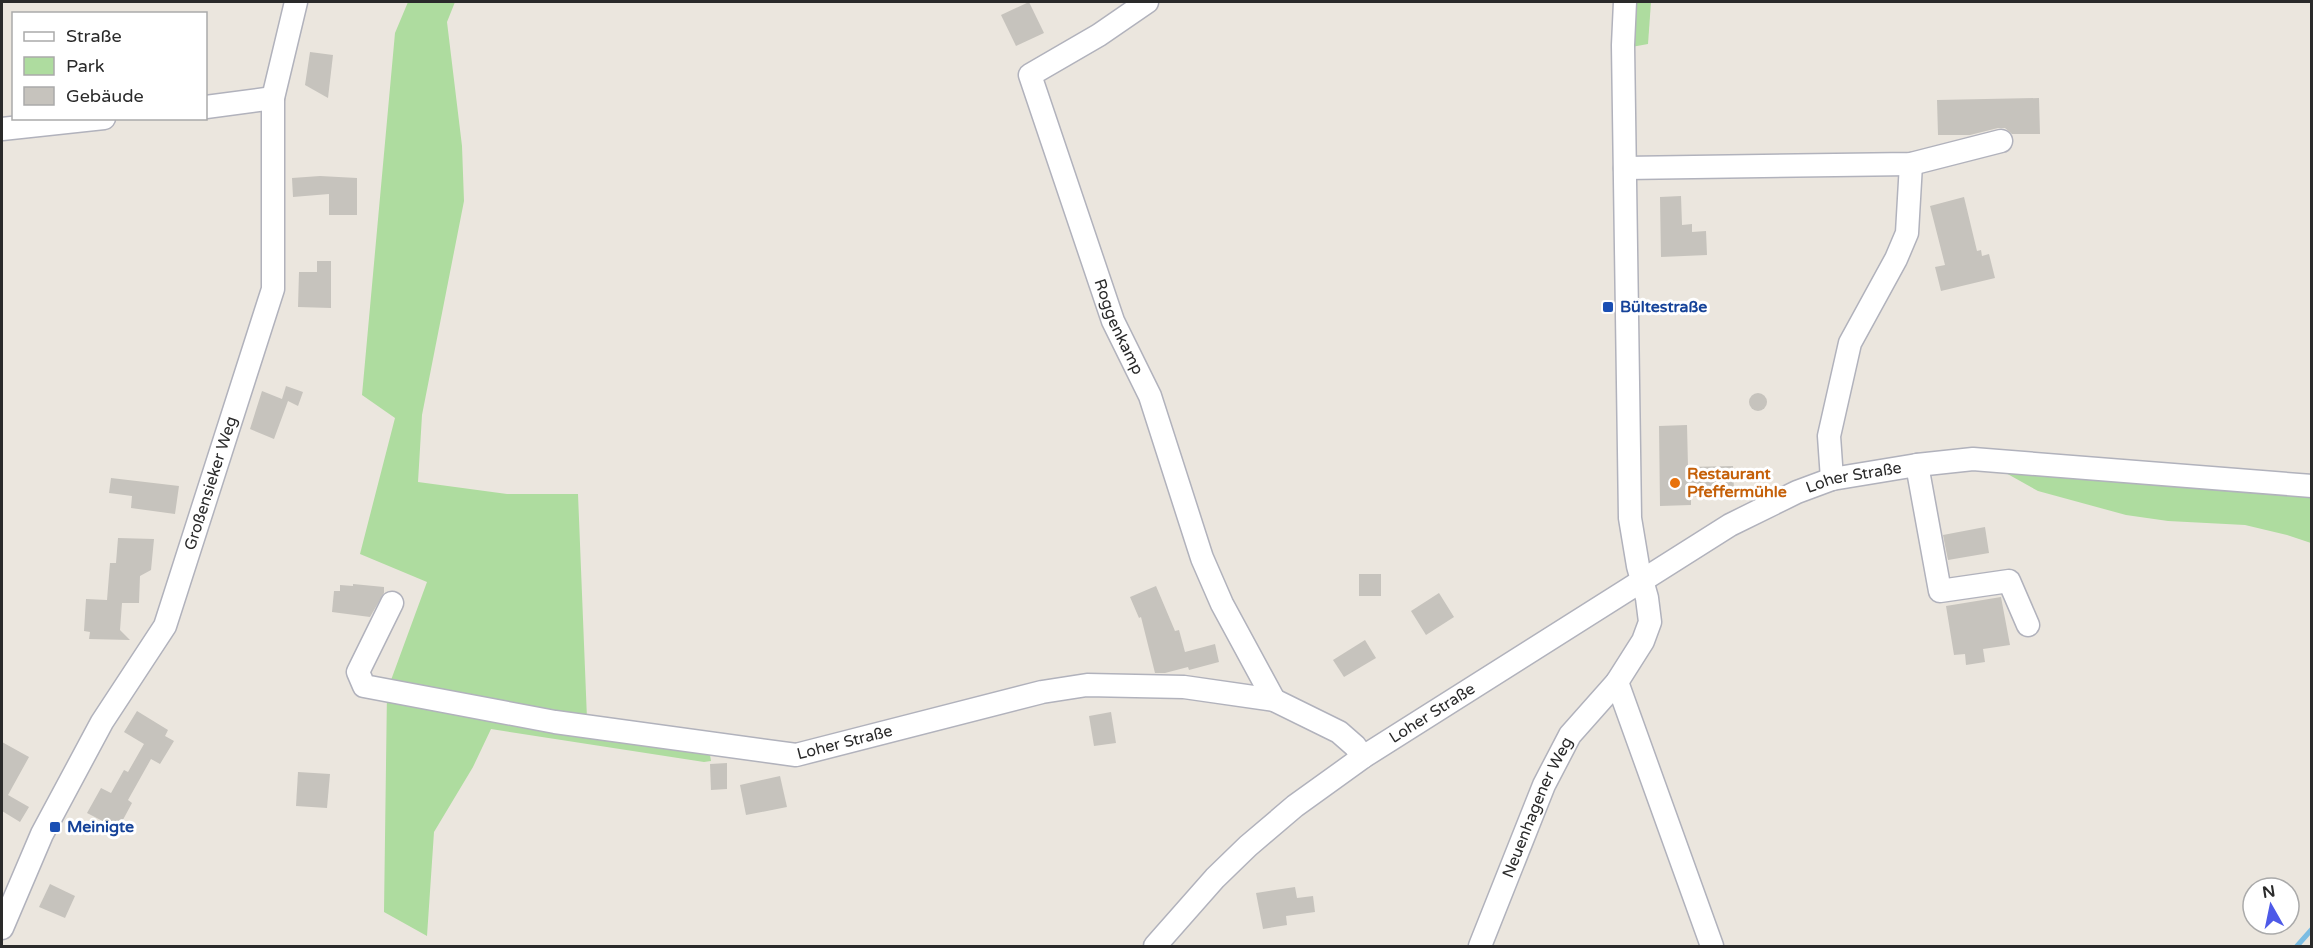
<svg xmlns="http://www.w3.org/2000/svg" width="2313" height="948" viewBox="0 0 2313 948" font-family="'Varela Round',sans-serif">
<style>
.green{fill:#aedc9f}
.lines{fill:none;stroke-linecap:round;stroke-linejoin:round}
.stream{stroke:#7bbce2;stroke-width:5}
.building{fill:#c6c3bd}
.minor-casing{stroke:#b1b2bc;stroke-width:25}
.minor{stroke:#fff;stroke-width:22}
.transit-dot{fill:#1a4fb4;stroke:#fff;stroke-width:2}
.food-dot{fill:#e8710a;stroke:#fff;stroke-width:2}
.labels{text-anchor:middle;dominant-baseline:central;stroke-width:6;stroke-linejoin:round;paint-order:stroke}
.transit-label{font-size:16px;font-weight:bold;fill:#164399;stroke:#fff;text-anchor:start}
.street-label{font-size:16px;fill:#2a2a2a;stroke:#fff}
.food-label{font-size:16px;font-weight:bold;fill:#c56008;stroke:#fff;text-anchor:start}
</style>
<rect width="100%" height="100%" fill="#ebe6de"/>
<!-- green -->
<g class="green">
<polygon points="408,2 455,2 447,22 462,146 464,201 422,415 418,482 507,494 578,494 587,719 707,736 711,761 704,762 491,729 473,767 434,832 427,936 384,912 387,691 427,582 360,554 395,418 362,395 395,33"/>
<polygon points="1616,2 1651,2 1648,44 1615,50"/>
<polygon points="1970,453 2311,476 2311,543 2287,535 2245,525 2168,521 2126,515 2038,491"/>
</g>
<g class="lines">
<!-- stream -->
<polyline class="stream" points="2297,946 2312,929"/>
</g>
<!-- building -->
<g class="building">
<polygon points="1029,2 1044,33 1016,46 1001,15"/>
<polygon points="310,52 333,55 328,98 305,85"/>
<polygon points="2039,98 2040,134 2012,134 2005,128 1998,128 1970,135 1938,135 1937,100"/>
<polygon points="320,176 357,178 357,215 329,215 329,194 293,197 292,178"/>
<polygon points="1681,196 1682,225 1692,224 1692,232 1706,231 1707,255 1661,257 1660,197"/>
<polygon points="1964,197 1977,251 1981,250 1982,256 1989,254 1995,278 1941,291 1935,267 1945,265 1930,206"/>
<polygon points="317,261 331,261 331,308 298,307 299,272 317,272"/>
<polygon points="286,386 303,392 298,406 288,401 274,439 250,429 262,391 282,399"/>
<circle cx="1758" cy="402" r="9"/>
<polygon points="1687,425 1688,467 1733,466 1734,491 1721,492 1721,496 1691,497 1691,505 1660,506 1659,426"/>
<polygon points="111,478 179,486 175,514 131,508 132,496 109,493"/>
<polygon points="1985,527 1989,553 1948,560 1943,535"/>
<polygon points="118,538 154,539 151,570 140,576 139,603 122,603 120,630 130,640 89,639 90,632 84,631 86,599 107,600 110,563 116,563"/>
<rect x="1359" y="574" width="22" height="22"/>
<polygon points="353,584 384,587 384,593 370,617 332,612 334,591 340,591 340,585 353,586"/>
<polygon points="1156,586 1175,631 1179,630 1185,652 1215,644 1219,662 1189,670 1188,667 1165,673 1155,673 1141,617 1139,618 1130,597"/>
<polygon points="1439,593 1454,617 1426,635 1411,611"/>
<polygon points="2001,597 2010,645 1983,649 1985,662 1966,665 1965,654 1954,655 1946,606"/>
<polygon points="1365,640 1376,658 1344,677 1333,660"/>
<polygon points="137,711 168,730 165,736 174,741 160,764 151,759 128,800 132,803 118,829 87,813 101,788 111,793 124,770 128,772 144,744 124,732"/>
<polygon points="1111,712 1116,743 1094,746 1089,716"/>
<polygon points="2,742 29,757 8,795 29,807 20,822 2,811"/>
<polygon points="727,763 727,789 711,790 710,764"/>
<polygon points="298,772 330,774 327,808 296,806"/>
<polygon points="780,776 787,807 746,815 740,785"/>
<polygon points="50,884 75,896 65,918 39,907"/>
<polygon points="1295,887 1297,898 1313,896 1315,912 1286,916 1287,925 1263,929 1256,893"/>
</g>
<g class="lines">
<!-- minor casing -->
<g class="minor-casing">
<g id="minor">
<path id="s1" d="M1147,2L1099,35L1030,75L1113,321L1150,396L1202,558L1222,604L1274,700"/>
<polyline points="206,107 273,98"/>
<polyline points="2,129 104,118"/>
<polyline points="1625,168 1911,164 2001,141"/>
<polyline points="1917,465 1940,591 2009,581 2028,625"/>
<polyline points="1832,479 1829,436 1850,343 1896,259 1907,233 1911,164"/>
<path id="s2" d="M392,603L358,672L364,686L555,722L796,755L1042,692L1087,685L1184,687L1274,700L1339,732L1355,746L1363,757"/>
<polyline points="1617,682 1712,946"/>
<path id="s3" d="M2,928L42,834L102,722L165,626L273,289V98L296,2"/>
<path id="s4" d="M1155,946L1215,878L1248,846L1295,806L1363,757L1730,525L1797,492L1832,479L1917,465L1973,459L2312,486"/>
<path id="s5" d="M1480,946L1544,785L1570,735L1617,682L1643,641L1650,622L1647,598L1638,566L1630,518L1623,45L1625,2"/>
</g>
</g>
<!-- minor -->
<use href="#minor" class="minor"/>
</g>
<!-- markers -->
<g class="transit-dot">
<rect x="1602" y="301" width="12" height="12" rx="3"/>
<rect x="49" y="821" width="12" height="12" rx="3"/>
</g>
<circle class="food-dot" cx="1675" cy="483" r="6"/>
<g class="labels">
<!-- transit labels -->
<g class="transit-label">
<text x="1620" y="307">Bültestraße</text>
<text x="67" y="827">Meinigte</text>
</g>
<!-- street labels -->
<g class="street-label">
<text stroke="none"><textPath href="#s1" startOffset="405">Roggenkamp</textPath></text>
<text stroke="none"><textPath href="#s4" startOffset="850">Loher Straße</textPath></text>
<text stroke="none"><textPath href="#s3" startOffset="494">Großensieker Weg</textPath></text>
<text stroke="none"><textPath href="#s4" startOffset="364">Loher Straße</textPath></text>
<text stroke="none"><textPath href="#s2" startOffset="580">Loher Straße</textPath></text>
<text stroke="none"><textPath href="#s5" startOffset="150">Neuenhagener Weg</textPath></text>
</g>
<!-- food labels -->
<g class="food-label">
<text x="1687" y="474">Restaurant<tspan x="1687" dy="18">Pfeffermühle</tspan></text>
</g>
</g>
<!-- border -->
<rect width="2313" height="948" fill="none" stroke="#2a2a2a" stroke-width="6"/>
<!-- legend -->
<rect x="12" y="12" width="195" height="108" fill="#ffffff" stroke="#aaaaaa" stroke-width="1.5"/>
<rect x="24" y="32" width="30" height="9" fill="#ffffff" stroke="#aaaaaa" stroke-width="1.5"/>
<text x="66" y="42" font-size="18" fill="#2a2a2a">Straße</text>
<rect x="24" y="57" width="30" height="18" fill="#aedc9f" stroke="#aaaaaa" stroke-width="1.5"/>
<text x="66" y="72" font-size="18" fill="#2a2a2a">Park</text>
<rect x="24" y="87" width="30" height="18" fill="#c6c3bd" stroke="#aaaaaa" stroke-width="1.5"/>
<text x="66" y="102" font-size="18" fill="#2a2a2a">Gebäude</text>
<!-- north arrow -->
<g transform="translate(2271 906) rotate(351)"><circle r="28" fill="#ffffff" stroke="#aaaaaa" stroke-width="1.5"/>
<path d="M0-4.5L10 22L0 15L-10 22Z" fill="#4e5ae8"/>
<text y="-9" font-size="16" font-weight="bold" text-anchor="middle" fill="#2a2a2a">N</text>
</g>
</svg>
